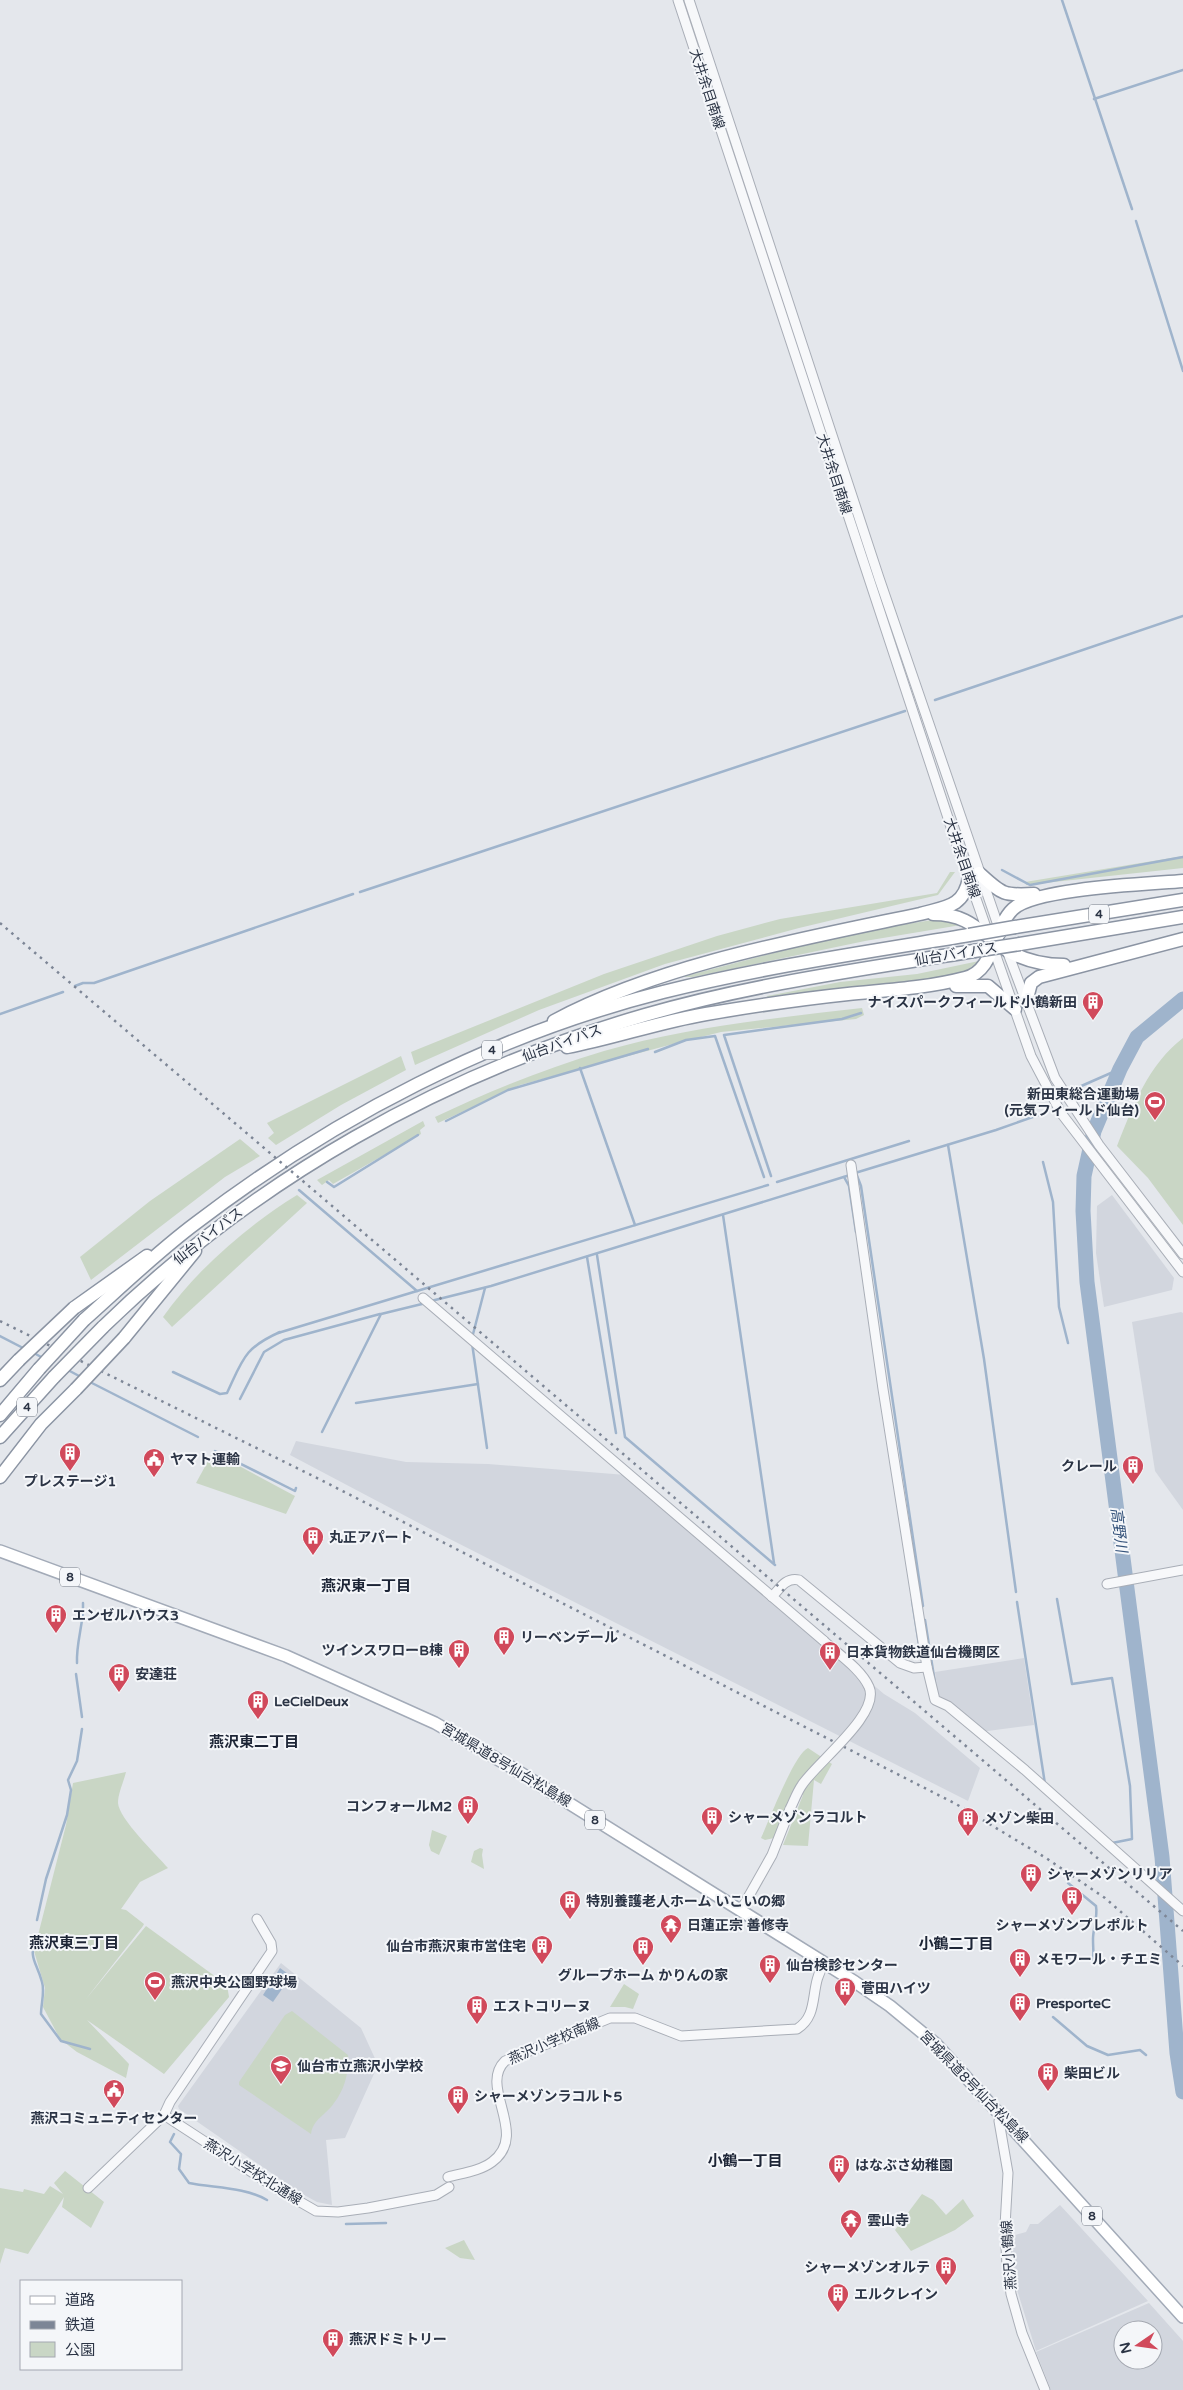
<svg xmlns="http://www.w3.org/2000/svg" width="1183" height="2390" viewBox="0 0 1183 2390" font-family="'Varela Round','Noto Sans JP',sans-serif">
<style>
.built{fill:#d2d6de;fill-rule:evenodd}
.green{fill:#c9d6c5}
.water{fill:#9fb4cc}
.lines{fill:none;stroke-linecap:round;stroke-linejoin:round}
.stream{stroke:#9fb4cc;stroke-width:2.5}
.river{stroke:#9fb4cc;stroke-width:15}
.tertiary-casing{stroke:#a9aeb7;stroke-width:11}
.primary-casing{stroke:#a3abb8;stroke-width:14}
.trunk-casing{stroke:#8b94a3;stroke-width:15}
.tertiary{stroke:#f7f8fa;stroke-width:9}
.primary{stroke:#fff;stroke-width:11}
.trunk{stroke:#fff;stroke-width:12}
.rail{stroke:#7d8696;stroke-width:2.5;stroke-dasharray:2.5 5;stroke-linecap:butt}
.tertiary-bridge-casing{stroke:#a9aeb7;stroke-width:11;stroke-linecap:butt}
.trunk-bridge-casing{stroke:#8b94a3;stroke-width:15;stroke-linecap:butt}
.tertiary-bridge{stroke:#f7f8fa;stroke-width:9}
.trunk-bridge{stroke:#fff;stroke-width:12}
.labels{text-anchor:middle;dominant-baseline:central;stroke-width:4;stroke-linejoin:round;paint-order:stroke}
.shield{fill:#f4f6f9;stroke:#676e7b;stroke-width:1}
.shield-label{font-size:12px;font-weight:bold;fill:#2b3445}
.street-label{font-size:14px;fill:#2b3445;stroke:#f4f6f9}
.poi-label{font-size:14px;font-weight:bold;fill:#2b3445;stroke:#f4f6f9;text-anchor:start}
.water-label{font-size:15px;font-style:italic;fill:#34527a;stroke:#f4f6f9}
.neighbourhood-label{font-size:15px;font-weight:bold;fill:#1d2536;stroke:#f4f6f9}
</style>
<rect width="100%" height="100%" fill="#e4e7ec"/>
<!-- built -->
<g class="built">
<polygon points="1112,1195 1174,1278 1172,1290 1104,1307 1096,1253 1097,1206"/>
<polygon points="1181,1312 1183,1313 1183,1510 1155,1471 1132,1322"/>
<polygon points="296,1441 406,1462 488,1464 626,1475 884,1694 915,1713 980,1768 968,1801 432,1530 290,1455"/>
<polygon points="1024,1658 1034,1725 980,1732 938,1695 935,1672"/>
<polygon points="281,1963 361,2028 378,2065 345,2138 326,2140 332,2205 317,2202 297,2191 179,2109 178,2106"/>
<polygon points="1060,2205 1148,2301 1036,2351 1014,2280 1011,2251 1015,2235 1026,2232 1030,2224 1038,2224"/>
<path d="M1149,2303L1183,2341V2390H1051L1036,2352ZM1123,2330H1153V2360H1123Z"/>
</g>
<!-- green -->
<g class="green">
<polygon points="1183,856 1183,868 1026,885 1025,882"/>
<polygon points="950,872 955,872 938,895 799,928 665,964 539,1010 415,1065 411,1052 604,974 717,936 780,919 937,893"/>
<polygon points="945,918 967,924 865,941 693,977 682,977 850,933"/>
<polygon points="979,961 959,976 768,999 767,996 840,982 917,974"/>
<path d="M862,1008L864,1015L856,1019L721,1032L673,1044L520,1085L438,1123L435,1117C489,1091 547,1068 604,1051C687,1027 776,1018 862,1008Z"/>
<path d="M1183,1038V1225L1148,1178L1117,1146C1133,1106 1148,1065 1183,1038Z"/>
<polygon points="401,1056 406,1070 341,1105 276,1145 268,1138 274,1133 267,1123"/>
<polygon points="423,1121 425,1126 420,1130 421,1134 333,1184 329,1180 322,1185 317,1180"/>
<polygon points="240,1139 260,1156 225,1177 91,1280 80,1257 150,1201"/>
<path d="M297,1195L307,1203L172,1327L163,1317C196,1270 248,1225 297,1195Z"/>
<polygon points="213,1452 295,1496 286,1514 196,1483"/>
<path d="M808,1748L832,1764L821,1784L814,1780L808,1846L783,1845L803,1795L796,1790L774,1838L765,1840L761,1838C769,1821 794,1754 808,1748Z"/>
<path d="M126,1772C124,1781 118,1793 118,1803C119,1819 156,1854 168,1868L140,1882L121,1909L126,1910L144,1924L143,1926L86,1999L146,1926L227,1985L229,1997L164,2074L87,2020L129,2064L126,2078L77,2052L60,2039L43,2007L45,1988L34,1951L66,1825L73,1783Z"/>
<polygon points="432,1830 447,1836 439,1855 431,1851 429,1845"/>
<polygon points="480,1848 483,1849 482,1855 484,1869 471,1862 474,1851"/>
<polygon points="624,1984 639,1994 633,2009 625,2007 610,2007"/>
<path d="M292,2011L348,2055C349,2072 345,2089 334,2103C326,2115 313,2119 311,2134L239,2085V2082L285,2015Z"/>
<polygon points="65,2171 104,2202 91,2228 62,2207 64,2197 28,2254 5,2248 0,2264 0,2188 23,2192 24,2189 44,2194 50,2186 63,2194 54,2183"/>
<polygon points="922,2194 933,2200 946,2215 963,2199 974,2216 955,2230 911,2251 895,2230"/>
<polygon points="464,2240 475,2260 460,2258 445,2248"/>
</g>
<!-- water -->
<polygon class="water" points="280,1968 291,1976 273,2002 263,1995"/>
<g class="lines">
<!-- stream -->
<g class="stream">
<polyline points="1062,0 1132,209"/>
<polyline points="1094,99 1183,70"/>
<polyline points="1136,221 1183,371"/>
<polyline points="935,700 1183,616"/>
<polyline points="1002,870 1030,885 1183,857"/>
<polyline points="360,892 905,711"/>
<polyline points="75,986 83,983 94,983 353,894"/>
<polyline points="0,1014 63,992"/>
<polyline points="655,1052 686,1040 715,1036 764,1177"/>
<polyline points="580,1068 635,1225"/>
<polyline points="1079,1087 1120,1069"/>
<polyline points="446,1121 508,1090 648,1049"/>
<polyline points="948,1145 984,1359 1016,1592"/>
<polyline points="1043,1162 1053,1202 1059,1307 1068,1343"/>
<polyline points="855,1173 996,1130 1044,1113"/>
<polyline points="856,1173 861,1186 923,1606"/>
<polyline points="771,1176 724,1035 842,1019 861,1013"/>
<polyline points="844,1177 849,1186 856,1232"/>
<polyline points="327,1182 334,1187 418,1135"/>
<polyline points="777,1182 909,1141"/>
<polyline points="723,1215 774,1563"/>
<polyline points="597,1255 625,1437 775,1565"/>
<polyline points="587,1257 616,1433"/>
<polyline points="417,1291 768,1185"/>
<polyline points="431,1301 491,1286 850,1175"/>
<polyline points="278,1333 417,1291 299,1190"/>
<polyline points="0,1336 25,1349"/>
<polyline points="472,1338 485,1288"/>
<polyline points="472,1343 487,1448"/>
<polyline points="32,1352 43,1358"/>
<polyline points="66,1369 81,1377"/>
<path d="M173,1372L220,1394L227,1393C243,1359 244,1348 280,1332"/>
<polyline points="88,1381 198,1437"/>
<polyline points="240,1399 264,1352 284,1340 380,1314"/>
<polyline points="356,1403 478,1384"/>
<polyline points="322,1432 381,1314 426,1303"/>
<polyline points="215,1451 295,1491 296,1488"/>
<polyline points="1057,1599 1072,1684 1112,1678 1130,1786 1132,1839 1112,1843"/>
<polyline points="912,1600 919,1645"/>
<polyline points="1017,1602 1045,1784"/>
<polyline points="925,1620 935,1683"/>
<path d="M77,1663C76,1642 84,1623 83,1603"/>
<polyline points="76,1674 82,1717"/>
<path d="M1068,1883L1096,1906C1098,1918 1093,1928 1093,1939C1093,1948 1094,1954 1093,1964"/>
<polyline points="37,1920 46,1879 67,1815 71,1790 68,1780 77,1761 82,1729"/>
<path d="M35,1936C29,1961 36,1960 42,1982C45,1992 41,2004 41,2014L61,2041L90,2049"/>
<polyline points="1053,2017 1087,2046 1108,2055 1140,2050 1146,2055"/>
<path d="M174,2134L170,2142L181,2154L179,2169L189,2183C214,2188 245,2187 267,2200"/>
<polyline points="346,2224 386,2223"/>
</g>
<!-- river -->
<polyline class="river" points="1183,999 1137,1037 1120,1069 1094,1131 1084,1176 1083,1211 1087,1282 1162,1857 1177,2053 1183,2092"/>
<!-- tertiary casing -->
<g class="tertiary-casing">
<g id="tertiary">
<polyline points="678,0 954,836 1031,1056 1061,1113 1183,1272"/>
<polyline points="689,0 879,578 1001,934"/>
<polyline points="1006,948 1055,1078 1099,1145 1183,1254"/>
<polyline points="423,1298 824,1641"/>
<polyline points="1107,1584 1183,1570"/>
<path d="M772,1597C780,1588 786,1577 799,1580L900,1663L914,1668L927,1667L883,1389L851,1165"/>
<polyline points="927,1667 935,1700 948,1706 1025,1770 1183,1911"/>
<polyline points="741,1910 772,1855 790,1809"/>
<polyline points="164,2115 170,2102 272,1951 271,1943 257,1919"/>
<polyline points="1003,2115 999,2121 1008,2173 1005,2226 1007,2266 1011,2294 1022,2333 1045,2390"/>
<path d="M448,2177C463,2173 480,2171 492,2162C530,2134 478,2087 505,2061L610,2018H635L681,2036L797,2029C821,2014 808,1986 825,1963"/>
<polyline points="88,2188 164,2115 276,2188 316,2211 338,2212 368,2208 436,2195 449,2187"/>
</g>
</g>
<!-- primary casing -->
<g class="primary-casing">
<polyline id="primary" points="0,1551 286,1656 435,1723 511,1767 855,1982 890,2006 936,2044 1183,2317"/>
</g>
<!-- trunk casing -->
<g class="trunk-casing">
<g id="trunk">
<path d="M979,873C1002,894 1003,896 1034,894"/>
<path d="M933,914C970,914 980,933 1008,951C1026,961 1044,965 1064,965"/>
<polyline points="1015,927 1183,900"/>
<polyline points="1020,944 1183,917"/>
<polyline points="956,986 988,986 1015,1009"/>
<polyline points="1026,1002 1031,983 1039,977 1183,939"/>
<path d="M554,1021C661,964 801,939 920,914C946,907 964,907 969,878"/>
<path d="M567,1047C614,1038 659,1022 706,1014C753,1006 801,999 848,994C887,990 927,988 965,978C995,971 993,928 1013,909C1035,888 1149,884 1183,881"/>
<polyline points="74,1308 147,1256"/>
<path d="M84,1320C121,1287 157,1252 196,1223C335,1117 493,1035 663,992C763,967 866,952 969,935"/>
<path d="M103,1327C255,1179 441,1074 645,1015C752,984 864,969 974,951"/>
<polyline points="124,1338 195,1251"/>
<polyline points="0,1380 19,1360"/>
<polyline points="0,1415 39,1369"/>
<polyline points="0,1437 54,1377"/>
<polyline points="0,1477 41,1424 76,1389"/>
</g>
</g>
<!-- tertiary -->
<use href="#tertiary" class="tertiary"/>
<!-- primary -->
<use href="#primary" class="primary"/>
<!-- trunk -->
<use href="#trunk" class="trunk"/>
<!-- rail -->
<g class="rail">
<polyline points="0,923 1183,1931"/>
<polyline points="0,1321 319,1479 956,1804 1046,1858 1105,1898 1183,1966"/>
</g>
<!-- tertiary-bridge casing -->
<g class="tertiary-bridge-casing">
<path id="tertiary-bridge" d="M790,1809C794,1801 797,1792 802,1785C816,1763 881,1714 869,1687C861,1669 838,1654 824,1641"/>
</g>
<!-- trunk-bridge casing -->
<g class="trunk-bridge-casing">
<g id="trunk-bridge">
<polyline points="969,935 1015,927"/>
<polyline points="974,951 1020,944"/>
<polyline points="19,1360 74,1308"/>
<polyline points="39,1369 84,1320"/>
<polyline points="54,1377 103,1327"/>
<polyline points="76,1389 124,1338"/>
</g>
</g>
<!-- tertiary-bridge -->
<use href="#tertiary-bridge" class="tertiary-bridge"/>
<!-- trunk-bridge -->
<use href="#trunk-bridge" class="trunk-bridge"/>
</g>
<!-- icons -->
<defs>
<g id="building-pin" transform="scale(1.125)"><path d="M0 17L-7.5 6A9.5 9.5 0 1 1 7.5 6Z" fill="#d1495b" stroke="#f4f6f9"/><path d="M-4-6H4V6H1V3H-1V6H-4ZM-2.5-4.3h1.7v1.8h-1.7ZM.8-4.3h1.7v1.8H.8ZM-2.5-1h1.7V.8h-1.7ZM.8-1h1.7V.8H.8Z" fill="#fff"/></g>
<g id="stadium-pin" transform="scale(1.125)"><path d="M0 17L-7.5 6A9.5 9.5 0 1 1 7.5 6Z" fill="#d1495b" stroke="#f4f6f9"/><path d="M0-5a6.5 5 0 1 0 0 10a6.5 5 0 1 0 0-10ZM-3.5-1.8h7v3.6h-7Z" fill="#fff"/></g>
<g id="civic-pin" transform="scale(1.125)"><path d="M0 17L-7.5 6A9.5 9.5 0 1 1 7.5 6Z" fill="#d1495b" stroke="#f4f6f9"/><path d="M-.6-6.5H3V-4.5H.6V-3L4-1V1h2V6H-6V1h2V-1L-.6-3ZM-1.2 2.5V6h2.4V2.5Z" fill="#fff"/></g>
<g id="temple-pin" transform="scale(1.125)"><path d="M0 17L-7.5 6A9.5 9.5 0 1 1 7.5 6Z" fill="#d1495b" stroke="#f4f6f9"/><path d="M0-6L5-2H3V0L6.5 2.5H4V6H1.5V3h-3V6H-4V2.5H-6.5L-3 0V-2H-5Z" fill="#fff"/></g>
<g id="school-pin" transform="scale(1.125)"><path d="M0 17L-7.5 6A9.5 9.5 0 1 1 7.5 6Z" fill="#d1495b" stroke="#f4f6f9"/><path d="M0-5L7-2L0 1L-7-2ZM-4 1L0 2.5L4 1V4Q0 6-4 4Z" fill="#fff"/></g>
</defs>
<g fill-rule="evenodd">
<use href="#building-pin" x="1093" y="1002"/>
<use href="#stadium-pin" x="1155" y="1102"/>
<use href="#building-pin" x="70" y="1453"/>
<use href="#civic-pin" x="154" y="1459"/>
<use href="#building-pin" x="1133" y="1466"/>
<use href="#building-pin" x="313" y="1537"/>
<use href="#building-pin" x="56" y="1615"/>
<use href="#building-pin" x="504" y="1637"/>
<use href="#building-pin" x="459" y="1650"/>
<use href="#building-pin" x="830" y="1652"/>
<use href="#building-pin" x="119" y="1674"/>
<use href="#building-pin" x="258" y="1701"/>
<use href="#building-pin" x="468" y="1806"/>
<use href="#building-pin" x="712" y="1817"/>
<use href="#building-pin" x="968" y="1818"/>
<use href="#building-pin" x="1031" y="1874"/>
<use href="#building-pin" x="1072" y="1897"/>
<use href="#building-pin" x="570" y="1901"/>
<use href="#temple-pin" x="671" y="1925"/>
<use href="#building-pin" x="542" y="1946"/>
<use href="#building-pin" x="643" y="1947"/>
<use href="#building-pin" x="1020" y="1959"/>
<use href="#building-pin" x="770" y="1965"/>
<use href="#stadium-pin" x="155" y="1982"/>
<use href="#building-pin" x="845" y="1988"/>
<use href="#building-pin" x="1020" y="2003"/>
<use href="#building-pin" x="477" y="2006"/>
<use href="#school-pin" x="281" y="2066"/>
<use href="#building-pin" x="1048" y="2073"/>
<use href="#civic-pin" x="114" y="2090"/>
<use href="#building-pin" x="458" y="2096"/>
<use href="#building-pin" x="839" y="2165"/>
<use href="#temple-pin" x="851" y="2220"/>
<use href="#building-pin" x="946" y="2267"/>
<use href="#building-pin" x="838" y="2294"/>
<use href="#building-pin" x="333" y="2339"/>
</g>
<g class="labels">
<!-- shield labels -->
<g class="shield">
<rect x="1089" y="904.5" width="20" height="19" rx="4"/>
<rect x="482" y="1040.5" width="20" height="19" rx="4"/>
<rect x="17" y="1397.5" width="20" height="19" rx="4"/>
<rect x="60" y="1567.5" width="20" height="19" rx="4"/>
<rect x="585" y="1810.5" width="20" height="19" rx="4"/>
<rect x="1082" y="2206.5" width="20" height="19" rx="4"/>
</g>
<g class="shield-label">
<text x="1099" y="914">4</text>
<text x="492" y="1050">4</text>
<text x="27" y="1407">4</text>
<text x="70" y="1577">8</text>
<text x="595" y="1820">8</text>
<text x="1092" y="2216">8</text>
</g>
<!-- street labels -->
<g class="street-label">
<text transform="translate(707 89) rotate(72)">大井余目南線</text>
<text transform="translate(834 474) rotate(72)">大井余目南線</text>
<text transform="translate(962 858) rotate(71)">大井余目南線</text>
<text transform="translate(956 954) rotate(-9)">仙台バイパス</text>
<text transform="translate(562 1043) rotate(-20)">仙台バイパス</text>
<text transform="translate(208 1236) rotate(-38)">仙台バイパス</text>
<text transform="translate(506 1765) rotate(31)">宮城県道8号仙台松島線</text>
<text transform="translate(554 2041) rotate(-23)">燕沢小学校南線</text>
<text transform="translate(974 2087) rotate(46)">宮城県道8号仙台松島線</text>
<text transform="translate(253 2172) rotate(32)">燕沢小学校北通線</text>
<text transform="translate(1009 2255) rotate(-94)">燕沢小鶴線</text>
</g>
<!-- poi labels -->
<g class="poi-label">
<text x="1077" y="1002" text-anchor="end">ナイスパークフィールド小鶴新田</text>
<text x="1139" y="1094" text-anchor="end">新田東総合運動場<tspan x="1139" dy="16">(元気フィールド仙台)</tspan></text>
<text x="170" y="1459">ヤマト運輸</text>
<text x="1117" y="1466" text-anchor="end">クレール</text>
<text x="70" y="1481" text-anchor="middle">プレステージ1</text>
<text x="329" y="1537">丸正アパート</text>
<text x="72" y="1615">エンゼルハウス3</text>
<text x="520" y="1637">リーベンデール</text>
<text x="443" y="1650" text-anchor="end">ツインスワローB棟</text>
<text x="846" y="1652">日本貨物鉄道仙台機関区</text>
<text x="135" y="1674">安達荘</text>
<text x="274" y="1701">LeCielDeux</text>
<text x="452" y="1806" text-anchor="end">コンフォールM2</text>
<text x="728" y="1817">シャーメゾンラコルト</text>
<text x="984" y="1818">メゾン柴田</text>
<text x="1047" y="1874">シャーメゾンリリア</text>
<text x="586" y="1901">特別養護老人ホーム いこいの郷</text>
<text x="687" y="1925">日蓮正宗 善修寺</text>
<text x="1072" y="1925" text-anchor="middle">シャーメゾンプレポルト</text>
<text x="526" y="1946" text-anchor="end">仙台市燕沢東市営住宅</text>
<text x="1036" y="1959">メモワール・チエミ</text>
<text x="786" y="1965">仙台検診センター</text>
<text x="643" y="1975" text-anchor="middle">グループホーム かりんの家</text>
<text x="171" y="1982">燕沢中央公園野球場</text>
<text x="861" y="1988">菅田ハイツ</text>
<text x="1036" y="2003">PresporteC</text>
<text x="493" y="2006">エストコリーヌ</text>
<text x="297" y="2066">仙台市立燕沢小学校</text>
<text x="1064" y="2073">柴田ビル</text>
<text x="474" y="2096">シャーメゾンラコルト5</text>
<text x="114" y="2118" text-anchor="middle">燕沢コミュニティセンター</text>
<text x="855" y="2165">はなぶさ幼稚園</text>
<text x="867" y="2220">雲山寺</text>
<text x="930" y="2267" text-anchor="end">シャーメゾンオルテ</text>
<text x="854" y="2294">エルクレイン</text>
<text x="349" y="2339">燕沢ドミトリー</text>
</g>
<!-- water labels -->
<g class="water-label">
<text transform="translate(1119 1530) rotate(83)">高野川</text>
</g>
<!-- neighbourhood labels -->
<g class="neighbourhood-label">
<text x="366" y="1586">燕沢東一丁目</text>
<text x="254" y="1742">燕沢東二丁目</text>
<text x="74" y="1943">燕沢東三丁目</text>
<text x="956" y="1944">小鶴二丁目</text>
<text x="745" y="2161">小鶴一丁目</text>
</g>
</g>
<!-- legend -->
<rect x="20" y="2280" width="162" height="90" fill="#f4f6f9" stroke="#a4a8b1"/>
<rect x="30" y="2296" width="25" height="8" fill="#ffffff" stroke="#a4a8b1"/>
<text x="65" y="2305" font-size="15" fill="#2b3445">道路</text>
<rect x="30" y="2321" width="25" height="8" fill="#7d8696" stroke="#a4a8b1"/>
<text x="65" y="2330" font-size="15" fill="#2b3445">鉄道</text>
<rect x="30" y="2342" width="25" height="15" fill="#c9d6c5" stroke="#a4a8b1"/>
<text x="65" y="2355" font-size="15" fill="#2b3445">公園</text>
<!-- north arrow -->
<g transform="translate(1138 2345) rotate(257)"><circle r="24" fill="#f4f6f9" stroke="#a4a8b1"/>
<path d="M0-4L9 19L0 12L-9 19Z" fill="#d1495b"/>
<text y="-8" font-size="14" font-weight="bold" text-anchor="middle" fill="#2b3445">N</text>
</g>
</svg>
